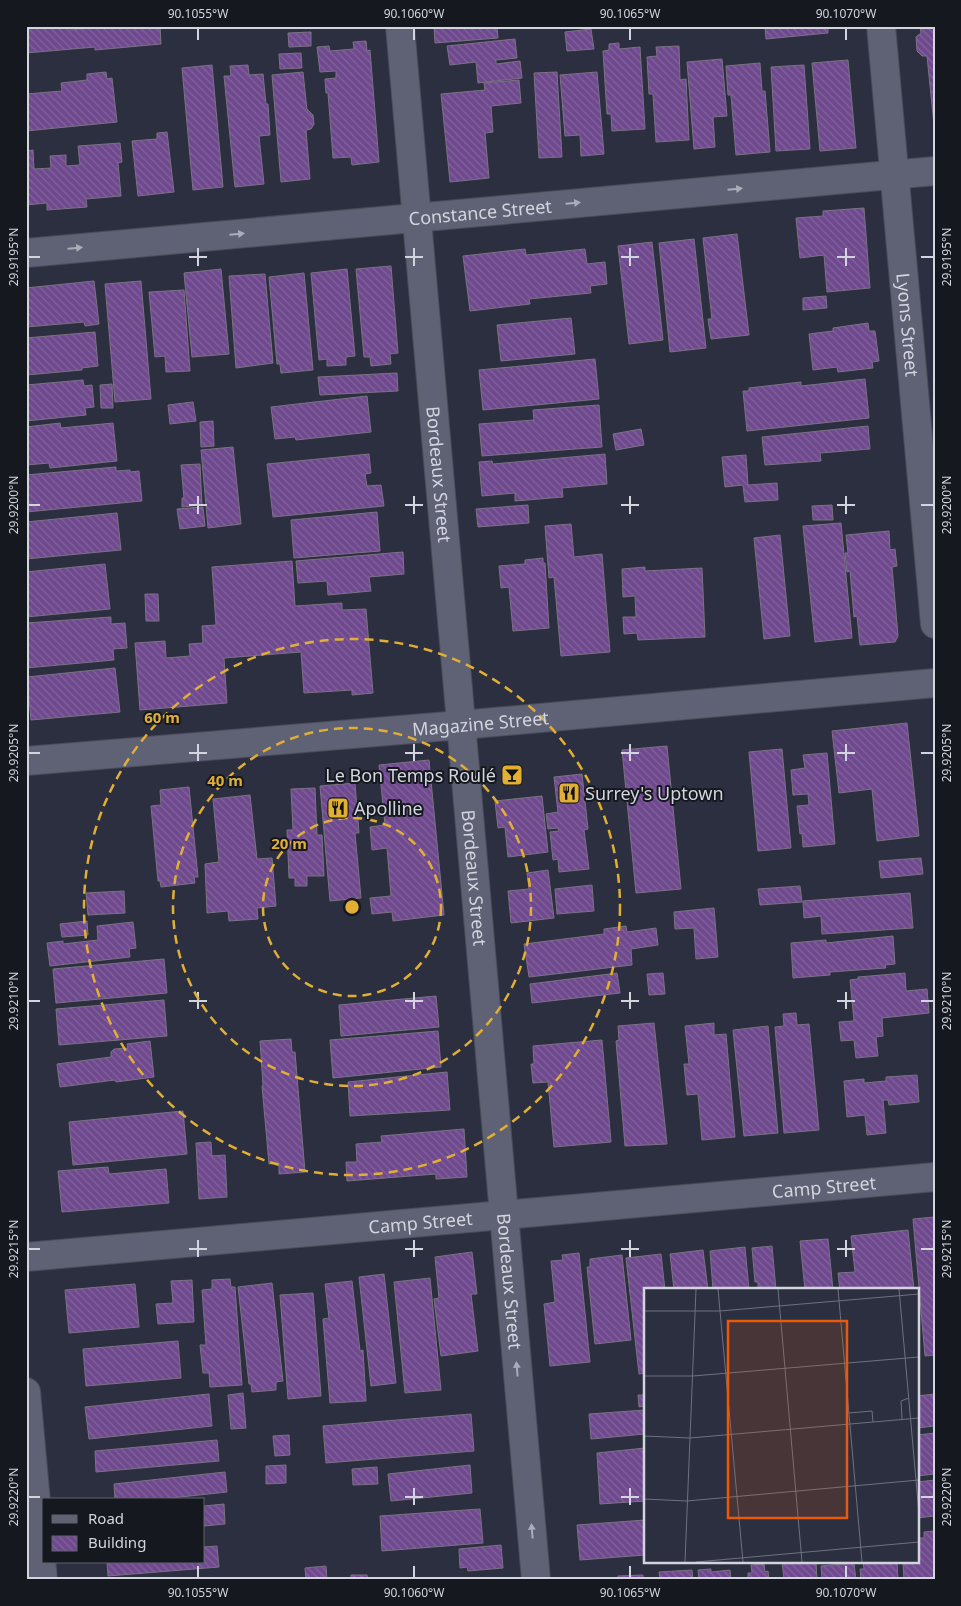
<svg xmlns="http://www.w3.org/2000/svg" width="961" height="1606" viewBox="0 0 961 1606" font-family="'Noto Sans',sans-serif">
<style>
.building{fill:url(#building-back-hatch);stroke:#7b7284}
.lines{fill:none;stroke-linecap:round;stroke-linejoin:round}
.minor-casing{stroke:#494c59;stroke-width:30}
.minor{stroke:#5e6274;stroke-width:28}
.oneway{fill:#a9acb9}
.ticks{fill:none;stroke:#d2d4de;stroke-width:2}
.ring{fill:none;stroke:#e1af34;stroke-width:2.5;stroke-dasharray:9 6}
.labels{text-anchor:middle;dominant-baseline:central;stroke-width:4;stroke-linejoin:round;paint-order:stroke}
.street-label{font-size:18px;fill:#d2d4de;stroke:#16181f}
.poi-label{font-size:18px;fill:#d2d4de;stroke:#16181f;text-anchor:start}
.inset-road{fill:none;stroke:#6e717f;stroke-width:1}
.view{fill:#e8590c;fill-opacity:0.15;stroke:#e8590c;stroke-width:2.5}
.inset-edge{fill:none;stroke:#d2d4de;stroke-width:2.5}
.centre{fill:#e1af34;stroke:#16181f;stroke-width:2.5}
.ring-label{font-size:15px;text-anchor:middle;font-weight:bold;fill:#e1af34;stroke:#16181f;stroke-width:4;stroke-linejoin:round;paint-order:stroke}
.neatline{fill:none;stroke:#d2d4de;stroke-width:2}
.ticks-label{font-size:12px;text-anchor:middle;fill:#d2d4de}
</style>
<defs>
<pattern id="building-back-hatch" width="6" height="6" patternUnits="userSpaceOnUse" patternTransform="scale(1.25)"><rect width="6" height="6" fill="#6f498e"/><path d="M-1 5l2 2M0 0l6 6M5-1l2 2" fill="none" stroke="#83629d"/></pattern>
</defs>
<rect width="100%" height="100%" fill="#2c2f3f"/>
<!-- building -->
<g class="building">
<polygon points="26,26 70,26 70,30 92,28 92,26 160,26 161,44 95,50 95,47 26,53"/>
<polygon points="497,26 498,38 435,43 434,27"/>
<polygon points="765,26 828,26 828,33 766,39"/>
<polygon points="920,26 935,26 935,125 934,125 927,56 922,56 917,51 916,37 921,33"/>
<polygon points="591,29 594,49 567,51 565,32"/>
<polygon points="311,32 311,46 289,47 288,33"/>
<polygon points="515,39 517,58 496,60 496,64 520,61 522,78 478,83 476,62 450,65 447,46"/>
<polygon points="366,41 367,51 370,50 379,162 352,165 351,157 333,158 328,93 326,93 325,79 336,78 336,71 320,72 317,47 329,46 330,51 354,49 353,42"/>
<polygon points="619,43 619,49 640,47 645,129 612,131 611,114 607,114 603,51 609,50 609,44"/>
<polygon points="679,46 680,80 686,79 689,140 656,142 653,94 649,94 647,57 657,56 656,47"/>
<polygon points="301,53 302,68 280,69 279,54"/>
<polygon points="722,59 727,116 713,117 715,147 694,149 687,62"/>
<polygon points="848,60 856,148 820,151 812,63"/>
<polygon points="760,63 762,91 765,91 770,152 736,155 731,95 728,95 726,66"/>
<polygon points="212,65 223,187 193,190 182,68"/>
<polygon points="248,65 249,75 263,74 266,104 268,104 270,135 259,136 264,184 235,187 224,76 231,76 230,66"/>
<polygon points="804,65 810,149 776,151 771,67"/>
<polygon points="106,72 107,79 112,78 117,122 26,131 26,94 62,91 61,83 87,80 87,74"/>
<polygon points="303,72 307,110 308,110 313,115 314,124 311,129 306,130 310,179 281,182 272,75"/>
<polygon points="557,72 562,157 539,158 534,73"/>
<polygon points="597,72 604,154 581,156 580,135 565,136 560,75"/>
<polygon points="519,80 521,103 491,106 493,132 485,133 489,178 450,182 441,94 485,90 484,83"/>
<polygon points="167,132 174,192 138,196 132,141 157,139 157,133"/>
<polygon points="120,143 122,162 118,163 121,196 86,199 87,207 47,210 47,203 26,205 26,151 33,150 34,169 51,168 50,156 66,155 66,166 80,165 78,146"/>
<polygon points="864,208 870,288 827,292 824,255 800,258 796,218 823,216 823,211"/>
<polygon points="737,234 749,335 711,339 708,319 712,319 703,238"/>
<polygon points="694,239 706,348 670,352 659,243"/>
<polygon points="652,242 663,340 629,344 618,246"/>
<polygon points="525,249 526,255 585,249 587,264 605,262 607,284 590,286 591,293 529,299 530,304 470,311 463,256"/>
<polygon points="391,266 398,353 390,354 391,364 371,366 370,357 364,357 356,269"/>
<polygon points="221,269 229,354 192,357 184,273"/>
<polygon points="347,269 355,356 346,357 346,365 327,366 327,359 319,360 311,273"/>
<polygon points="304,273 313,370 281,373 280,364 277,364 269,277"/>
<polygon points="265,274 273,363 236,368 229,276"/>
<polygon points="94,281 99,324 85,326 84,322 26,327 26,288"/>
<polygon points="141,281 151,399 115,402 105,284"/>
<polygon points="184,290 190,371 166,372 165,356 155,357 149,292"/>
<polygon points="826,296 827,308 803,310 803,298"/>
<polygon points="571,318 575,354 501,361 497,325"/>
<polygon points="868,323 869,331 875,331 879,361 872,362 873,368 838,372 837,367 813,370 809,334 833,331 833,328"/>
<polygon points="95,332 98,366 82,368 82,370 26,375 26,338"/>
<polygon points="595,359 599,399 483,410 479,370"/>
<polygon points="397,373 398,391 320,395 318,377"/>
<polygon points="865,379 869,418 747,431 743,391 749,391 749,388 801,382 801,386"/>
<polygon points="83,380 84,386 92,385 94,407 85,408 86,415 26,421 26,385"/>
<polygon points="112,384 113,408 101,408 100,385"/>
<polygon points="367,396 371,432 296,440 295,437 275,439 271,407"/>
<polygon points="193,402 196,421 170,424 168,405"/>
<polygon points="599,405 602,447 482,456 479,424 534,420 533,410"/>
<polygon points="213,421 214,446 201,447 200,422"/>
<polygon points="60,423 61,428 113,423 117,461 50,468 49,463 26,465 26,427"/>
<polygon points="868,426 870,449 820,453 821,461 765,465 762,437"/>
<polygon points="641,429 644,445 616,450 613,434"/>
<polygon points="233,447 241,524 208,528 201,450"/>
<polygon points="369,454 371,473 365,474 367,486 381,485 384,506 273,517 267,464"/>
<polygon points="605,454 607,484 562,488 563,497 515,501 515,493 482,496 479,462 492,461 493,464"/>
<polygon points="746,455 748,485 777,483 778,500 745,502 743,485 725,487 722,457"/>
<polygon points="200,464 202,505 182,507 182,498 184,498 181,465"/>
<polygon points="116,467 116,471 130,470 130,472 139,471 142,501 26,512 26,475"/>
<polygon points="528,505 529,523 478,527 476,509"/>
<polygon points="832,505 833,520 813,520 812,506"/>
<polygon points="203,507 205,526 180,529 177,509"/>
<polygon points="377,512 380,551 294,558 291,520"/>
<polygon points="117,513 121,550 26,559 26,522"/>
<polygon points="841,523 852,638 815,642 803,526"/>
<polygon points="571,524 574,557 602,554 610,652 561,656 554,577 549,578 545,526"/>
<polygon points="889,531 890,550 895,549 897,566 892,567 898,636 895,642 860,645 857,616 854,617 850,571 847,572 845,553 848,553 846,535"/>
<polygon points="780,535 790,636 764,639 754,538"/>
<polygon points="403,552 404,574 369,577 371,591 328,595 327,581 298,583 296,561"/>
<polygon points="543,558 543,563 545,563 549,628 513,631 509,587 501,588 499,566 525,564 525,560"/>
<polygon points="292,561 295,606 342,603 342,610 366,609 373,693 352,695 352,690 304,693 301,652 224,658 227,703 140,710 135,643 165,641 166,658 190,656 189,644 203,643 202,626 216,625 212,567"/>
<polygon points="105,564 110,609 26,617 26,572"/>
<polygon points="645,567 645,571 702,568 705,637 638,640 637,633 624,634 623,617 636,617 635,596 623,597 622,569"/>
<polygon points="145,594 158,594 159,621 146,621"/>
<polygon points="111,617 111,624 125,623 127,648 113,649 114,660 26,668 26,623"/>
<polygon points="115,668 120,712 31,720 27,677"/>
<polygon points="907,723 919,836 877,841 872,789 839,793 832,731"/>
<polygon points="667,746 681,889 636,893 622,750"/>
<polygon points="782,749 791,848 758,851 749,752"/>
<polygon points="827,753 835,844 803,847 802,833 800,834 797,806 809,805 808,794 793,795 791,770 805,768 803,755"/>
<polygon points="429,760 444,915 393,921 392,912 372,914 370,898 391,896 387,848 372,850 370,827 385,825 379,765"/>
<polygon points="582,774 588,829 584,830 589,869 559,872 558,859 553,860 550,832 559,831 558,828 548,829 546,814 558,812 554,777"/>
<polygon points="355,783 359,833 355,833 361,898 330,901 320,786"/>
<polygon points="189,787 198,877 194,877 195,883 161,887 160,881 158,881 151,806 161,805 160,790"/>
<polygon points="315,788 317,835 322,835 324,876 307,876 307,886 295,886 295,878 289,878 287,830 293,830 291,789"/>
<polygon points="250,795 257,859 272,858 276,906 257,908 258,919 229,921 228,911 207,913 205,864 219,862 213,799"/>
<polygon points="542,796 548,852 508,857 505,827 498,828 495,801"/>
<polygon points="921,858 923,874 881,878 879,861"/>
<polygon points="548,870 554,918 511,923 508,891 529,889 527,873"/>
<polygon points="592,885 594,911 557,914 555,889"/>
<polygon points="800,886 802,902 760,905 758,889"/>
<polygon points="124,891 125,913 88,915 86,893"/>
<polygon points="910,893 913,928 822,934 821,916 804,918 803,901"/>
<polygon points="714,908 718,957 696,959 694,928 675,929 674,912"/>
<polygon points="87,921 88,935 62,937 60,924"/>
<polygon points="133,922 136,948 129,949 130,957 50,966 47,943 63,941 63,944 98,940 97,926"/>
<polygon points="626,926 627,932 656,928 658,945 631,949 632,965 529,977 524,944 604,934 604,929"/>
<polygon points="893,936 895,964 885,965 886,968 830,972 830,975 793,978 791,943 826,940 826,943"/>
<polygon points="164,959 167,993 56,1003 53,969"/>
<polygon points="617,973 620,993 532,1003 530,984"/>
<polygon points="663,973 665,994 649,995 647,974"/>
<polygon points="905,973 906,991 927,989 929,1013 882,1018 883,1036 876,1037 878,1056 856,1058 854,1040 841,1041 839,1022 854,1021 850,980 858,979 858,977"/>
<polygon points="436,996 439,1027 341,1036 339,1005"/>
<polygon points="164,1000 167,1036 59,1045 56,1009"/>
<polygon points="796,1013 797,1025 809,1024 819,1130 784,1133 775,1027 784,1026 783,1014"/>
<polygon points="654,1023 667,1144 625,1146 616,1041 619,1040 618,1026"/>
<polygon points="714,1023 714,1035 726,1034 735,1137 702,1140 698,1094 687,1095 684,1064 689,1064 685,1026"/>
<polygon points="768,1026 778,1133 744,1136 733,1030"/>
<polygon points="438,1031 441,1067 333,1078 330,1040"/>
<polygon points="291,1039 292,1052 295,1052 305,1172 279,1174 279,1163 269,1164 262,1086 263,1085 260,1041"/>
<polygon points="602,1040 611,1142 554,1147 548,1082 533,1083 531,1064 534,1064 533,1046"/>
<polygon points="150,1041 154,1077 116,1082 115,1080 60,1087 57,1064 111,1057 111,1052 114,1049 128,1048 127,1044"/>
<polygon points="447,1072 450,1110 350,1116 348,1082"/>
<polygon points="917,1075 919,1102 889,1105 888,1100 883,1100 886,1133 867,1135 865,1115 847,1117 844,1081 864,1079 864,1083 886,1081 886,1077"/>
<polygon points="183,1111 187,1154 73,1165 69,1122"/>
<polygon points="464,1129 467,1177 436,1179 436,1174 347,1181 346,1162 357,1162 356,1144 382,1142 381,1136"/>
<polygon points="211,1142 212,1156 225,1155 227,1197 199,1199 196,1143"/>
<polygon points="108,1167 109,1174 166,1169 169,1203 62,1212 58,1171"/>
<polygon points="935,1217 935,1355 925,1356 913,1219"/>
<polygon points="908,1230 914,1290 840,1290 838,1273 855,1272 851,1236"/>
<polygon points="828,1239 833,1290 805,1290 800,1241"/>
<polygon points="772,1246 776,1290 758,1290 758,1282 755,1282 752,1248"/>
<polygon points="745,1247 749,1290 713,1290 710,1251"/>
<polygon points="703,1250 708,1290 674,1290 670,1254"/>
<polygon points="472,1252 477,1294 471,1294 478,1351 441,1356 434,1299 439,1298 435,1257"/>
<polygon points="579,1253 590,1362 550,1366 544,1304 555,1302 551,1261 563,1260 562,1255"/>
<polygon points="661,1254 665,1290 645,1290 645,1373 639,1374 626,1258"/>
<polygon points="622,1255 631,1340 595,1344 587,1267 590,1267 590,1259"/>
<polygon points="384,1274 396,1383 371,1386 359,1277"/>
<polygon points="430,1278 441,1390 405,1393 394,1282"/>
<polygon points="230,1279 231,1287 235,1287 242,1385 210,1387 209,1373 203,1373 200,1345 206,1345 202,1290 212,1289 212,1280"/>
<polygon points="192,1280 194,1322 158,1324 156,1304 173,1303 171,1281"/>
<polygon points="352,1281 360,1351 363,1350 366,1401 330,1403 323,1319 329,1318 325,1284"/>
<polygon points="272,1283 283,1381 276,1382 276,1390 252,1392 251,1384 249,1384 238,1287"/>
<polygon points="135,1284 139,1327 69,1333 65,1290"/>
<polygon points="313,1293 321,1396 288,1399 280,1295"/>
<polygon points="178,1341 181,1378 86,1386 83,1349"/>
<polygon points="243,1393 246,1428 231,1429 228,1395"/>
<polygon points="209,1394 212,1426 89,1439 85,1407"/>
<polygon points="935,1394 935,1426 917,1428 917,1396"/>
<polygon points="638,1395 645,1395 645,1406 639,1407"/>
<polygon points="645,1410 645,1434 591,1439 589,1414"/>
<polygon points="471,1414 474,1451 326,1463 323,1426"/>
<polygon points="935,1433 935,1474 917,1476 917,1435"/>
<polygon points="289,1435 290,1455 275,1456 273,1436"/>
<polygon points="217,1440 219,1461 96,1472 95,1451"/>
<polygon points="645,1448 645,1501 600,1504 597,1453"/>
<polygon points="286,1465 286,1483 266,1484 266,1466"/>
<polygon points="470,1465 472,1493 391,1501 388,1474"/>
<polygon points="377,1467 378,1484 353,1485 352,1469"/>
<polygon points="225,1472 227,1492 152,1500 115,1500 114,1484"/>
<polygon points="935,1480 935,1516 917,1518 917,1482"/>
<polygon points="224,1504 225,1524 204,1526 204,1506"/>
<polygon points="480,1509 483,1543 382,1551 380,1516"/>
<polygon points="645,1520 645,1555 580,1560 577,1525"/>
<polygon points="934,1531 935,1580 904,1580 903,1562 917,1562 917,1538 924,1538 924,1532"/>
<polygon points="501,1545 503,1568 468,1571 467,1567 460,1568 459,1549"/>
<polygon points="217,1546 219,1567 108,1576 107,1562 204,1562 204,1547"/>
<polygon points="782,1562 816,1562 817,1580 784,1579"/>
<polygon points="863,1562 897,1562 898,1580 861,1580 860,1569 864,1569"/>
<polygon points="854,1563 856,1580 822,1580 821,1566"/>
<polygon points="764,1564 765,1572 768,1571 769,1580 748,1580 748,1573 752,1573 751,1565"/>
<polygon points="326,1566 327,1580 306,1580 305,1568"/>
<polygon points="711,1569 711,1572 730,1570 731,1580 699,1580 698,1570"/>
<polygon points="692,1570 693,1580 660,1580 659,1572"/>
<polygon points="351,1575 367,1575 368,1580 351,1580"/>
<polygon points="643,1575 643,1580 618,1580 618,1576"/>
</g>
<g class="lines">
<!-- minor casing -->
<g class="minor-casing">
<g id="minor">
<path id="s1" d="M400,26L536,1580"/>
<path id="s2" d="M881,26L935,624"/>
<path id="s3" d="M26,253L935,171"/>
<path id="s4" d="M26,761L461,725L935,683"/>
<path id="s5" d="M26,1257L935,1177"/>
<polyline points="26,1392 43,1580"/>
</g>
</g>
<!-- minor -->
<use href="#minor" class="minor"/>
</g>
<!-- one-way arrows -->
<defs><path id="oneway-solid" d="M-6-.8H1V-3.2L6.5 0L1 3.2V.8H-6Z" transform="scale(1.25)"/></defs>
<g class="oneway">
<use href="#oneway-solid" transform="translate(735 189) rotate(-5)"/>
<use href="#oneway-solid" transform="translate(573 203) rotate(-5)"/>
<use href="#oneway-solid" transform="translate(237 234) rotate(-5)"/>
<use href="#oneway-solid" transform="translate(75 248) rotate(-5)"/>
<use href="#oneway-solid" transform="translate(517 1369) rotate(-95)"/>
<use href="#oneway-solid" transform="translate(532 1531) rotate(-95)"/>
</g>
<!-- ticks -->
<path class="ticks" d="M198,28V40M414,28V40M630,28V40M846,28V40M198,248V266M414,248V266M630,248V266M846,248V266M28,257H40M189,257H207M405,257H423M621,257H639M837,257H855M921,257H934M198,496V514M414,496V514M630,496V514M846,496V514M28,505H40M189,505H207M405,505H423M621,505H639M837,505H855M921,505H934M198,744V761M414,744V761M630,744V761M846,744V761M28,753H40M189,753H207M405,753H423M621,753H639M837,753H855M921,753H934M198,992V1009M414,992V1009M630,992V1009M846,992V1009M28,1001H40M189,1001H207M405,1001H423M621,1001H639M837,1001H855M921,1001H934M198,1240V1257M414,1240V1257M630,1240V1257M846,1240V1257M28,1249H40M189,1249H207M405,1249H423M621,1249H639M837,1249H855M921,1249H934M414,1488V1505M630,1488V1505M28,1497H40M405,1497H423M621,1497H639M921,1497H934M198,1566V1578M414,1566V1578M630,1566V1578M846,1566V1578"/>
<!-- distance rings -->
<g class="ring">
<circle cx="352" cy="907" r="89"/>
<circle cx="352" cy="907" r="179"/>
<circle cx="352" cy="907" r="268"/>
</g>
<!-- icons -->
<defs>
<g id="bar-square" transform="scale(1.125)"><rect x="-9" y="-9" width="18" height="18" rx="4" fill="#e1af34" stroke="#16181f"/><path d="M-6-5H6L.8 .8V4.5H3.5V6h-7V4.5H-.8V.8Z" fill="#111"/></g>
<g id="restaurant-square" transform="scale(1.125)"><rect x="-9" y="-9" width="18" height="18" rx="4" fill="#e1af34" stroke="#16181f"/><path d="M-5-6h1v4h1v-4h1v4h1v-4h1v5L-1.5 .5V6h-2V.5L-5-1ZM5-6V6H3V1.5H1.5Q1.5-4 5-6Z" fill="#111"/></g>
</defs>
<g fill-rule="evenodd">
<use href="#bar-square" x="512" y="775"/>
<use href="#restaurant-square" x="569" y="793"/>
<use href="#restaurant-square" x="338" y="808"/>
</g>
<g class="labels">
<!-- street labels -->
<g class="street-label">
<text stroke="none"><textPath href="#s3" startOffset="456">Constance Street</textPath></text>
<text stroke="none"><textPath href="#s2" startOffset="300">Lyons Street</textPath></text>
<text stroke="none"><textPath href="#s1" startOffset="450">Bordeaux Street</textPath></text>
<text stroke="none"><textPath href="#s4" startOffset="456">Magazine Street</textPath></text>
<text stroke="none"><textPath href="#s1" startOffset="855">Bordeaux Street</textPath></text>
<text stroke="none"><textPath href="#s5" startOffset="801">Camp Street</textPath></text>
<text stroke="none"><textPath href="#s5" startOffset="396">Camp Street</textPath></text>
<text stroke="none"><textPath href="#s1" startOffset="1260">Bordeaux Street</textPath></text>
</g>
<!-- poi labels -->
<g class="poi-label">
<text x="496" y="775" text-anchor="end">Le Bon Temps Roulé</text>
<text x="585" y="793">Surrey's Uptown</text>
<text x="354" y="808">Apolline</text>
</g>
</g>
<!-- overview -->
<g transform="translate(644 1288)">
<rect width="275" height="275" fill="#2c2f3f"/>
<path class="inset-road" d="M74,1L99,274M134,1L158,274M194,1L218,274M255,1L275,226M0,23H76L275,6M0,88H49L275,69M205,125L228,123L229,134M258,131L257,113L265,110M0,148L46,150L275,130M0,211L43,213L275,192M41,274L52,1M52,274L275,254"/>
<path class="view" d="M84,33H203V230H84Z"/>
<rect width="275" height="275" class="inset-edge"/>
</g>
<circle cx="352" cy="907" r="8" class="centre"/>
<g class="ring-label">
<text x="162" y="723">60 m</text>
<text x="225" y="786">40 m</text>
<text x="289" y="849">20 m</text>
</g>
<!-- border -->
<rect width="961" height="1606" fill="none" stroke="#16181f" stroke-width="55"/>
<!-- legend -->
<rect x="42" y="1498" width="162" height="65" fill="#16181f" stroke="#61636b"/>
<rect x="52" y="1515" width="25" height="8" fill="#5e6274" stroke="#61636b"/>
<text x="88" y="1524" font-size="15" fill="#d2d4de">Road</text>
<rect x="52" y="1536" width="25" height="15" fill="url(#building-back-hatch)" stroke="#61636b"/>
<text x="88" y="1548" font-size="15" fill="#d2d4de">Building</text>
<rect x="28" y="28" width="906" height="1550" class="neatline"/>
<g class="ticks-label">
<text x="198" y="18">90.1055°W</text>
<text x="414" y="18">90.1060°W</text>
<text x="630" y="18">90.1065°W</text>
<text x="846" y="18">90.1070°W</text>
<text transform="translate(947 257) rotate(-90)" y="4">29.9195°N</text>
<text transform="translate(14 257) rotate(-90)" y="4">29.9195°N</text>
<text transform="translate(947 505) rotate(-90)" y="4">29.9200°N</text>
<text transform="translate(14 505) rotate(-90)" y="4">29.9200°N</text>
<text transform="translate(14 753) rotate(-90)" y="4">29.9205°N</text>
<text transform="translate(947 753) rotate(-90)" y="4">29.9205°N</text>
<text transform="translate(14 1001) rotate(-90)" y="4">29.9210°N</text>
<text transform="translate(947 1001) rotate(-90)" y="4">29.9210°N</text>
<text transform="translate(14 1249) rotate(-90)" y="4">29.9215°N</text>
<text transform="translate(947 1249) rotate(-90)" y="4">29.9215°N</text>
<text transform="translate(14 1497) rotate(-90)" y="4">29.9220°N</text>
<text transform="translate(947 1497) rotate(-90)" y="4">29.9220°N</text>
<text x="198" y="1597">90.1055°W</text>
<text x="414" y="1597">90.1060°W</text>
<text x="630" y="1597">90.1065°W</text>
<text x="846" y="1597">90.1070°W</text>
</g>
</svg>
